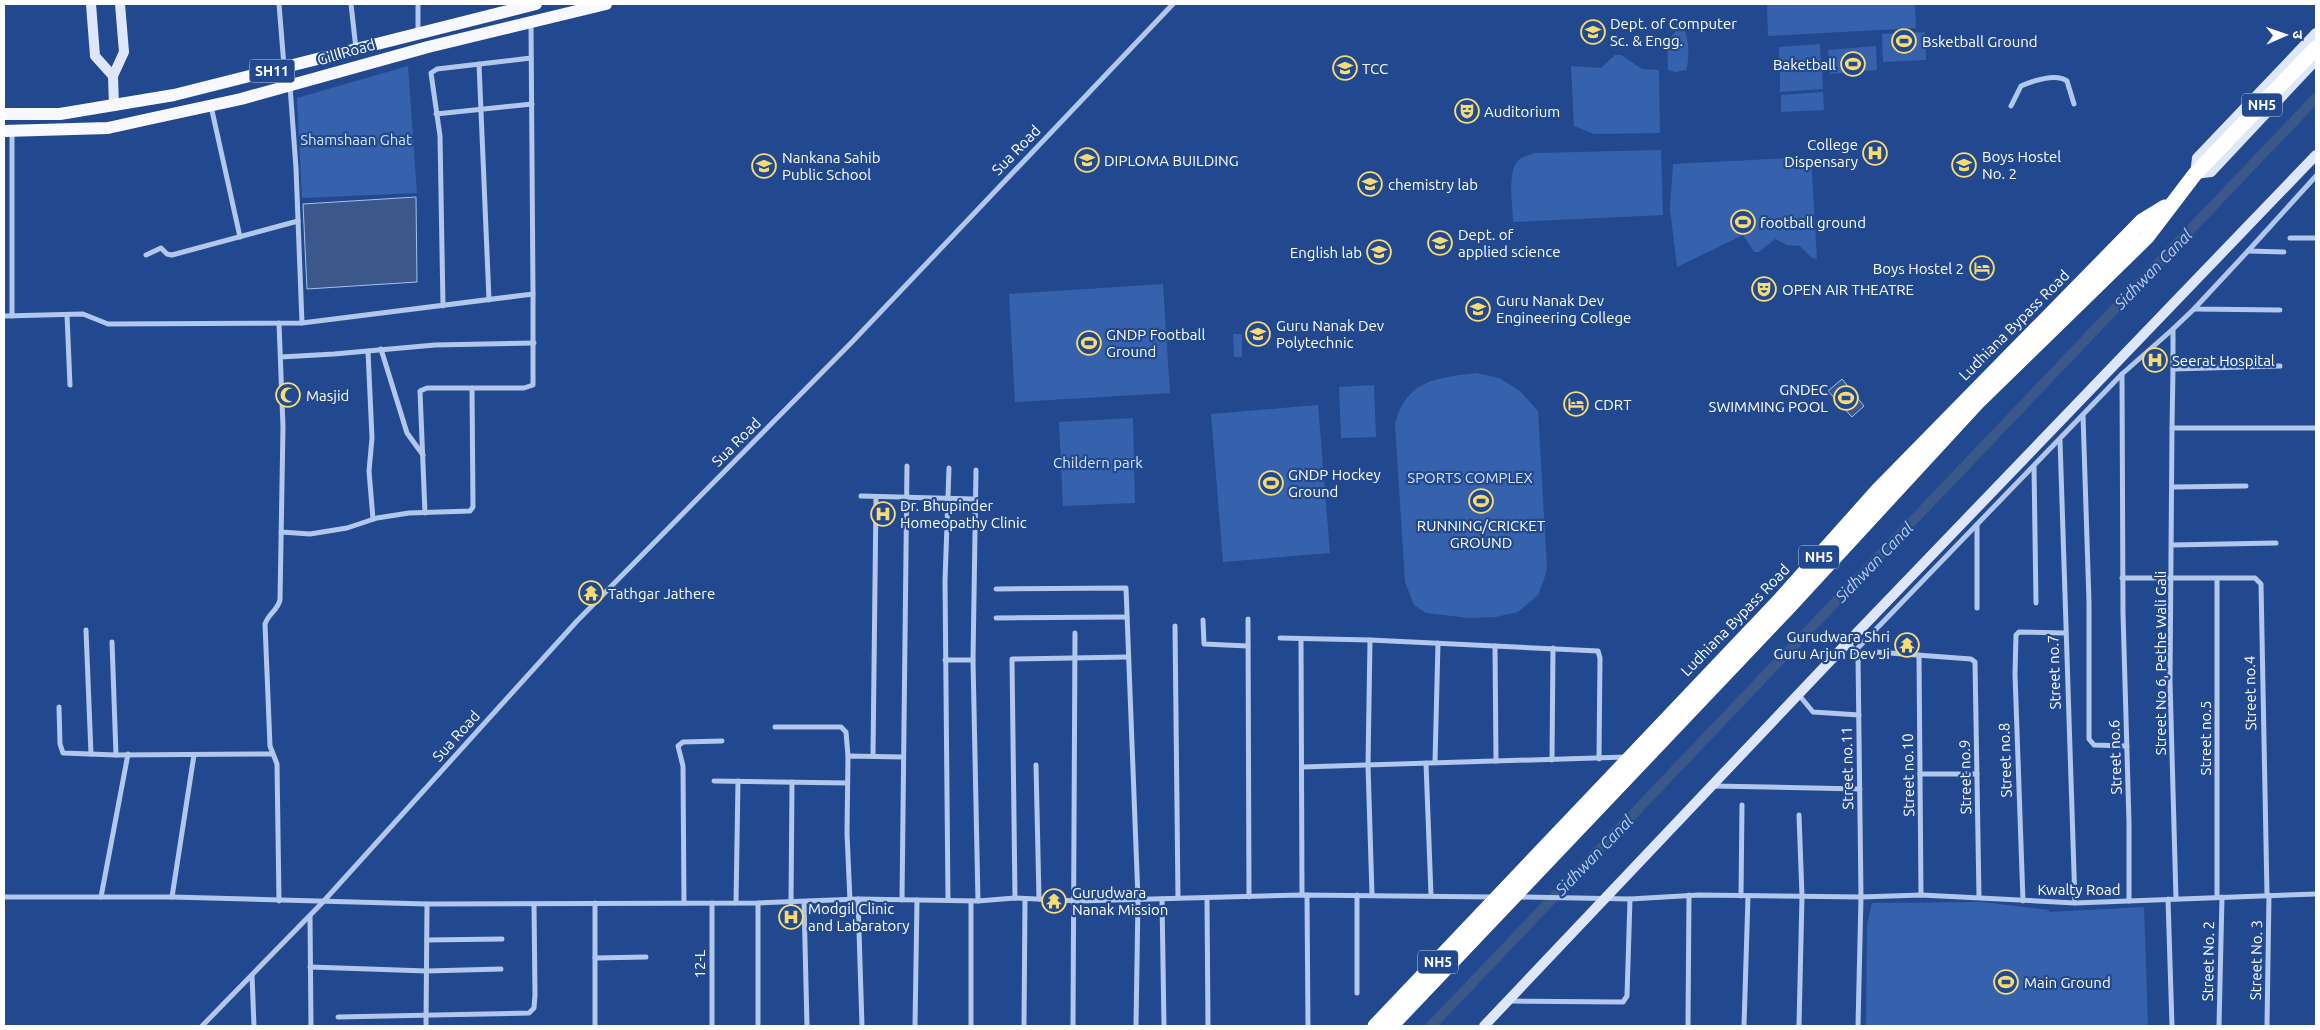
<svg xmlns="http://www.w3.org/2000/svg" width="2320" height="1030" viewBox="0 0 2320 1030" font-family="Ubuntu,'Noto Sans Devanagari',sans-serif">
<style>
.green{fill:#3661ac}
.water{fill:#3c588b;stroke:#a5c1ed}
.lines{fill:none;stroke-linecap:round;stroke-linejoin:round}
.canal{stroke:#3c588b;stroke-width:10}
.street{stroke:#b1c7ec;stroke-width:5}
.secondary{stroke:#dde7f9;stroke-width:10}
.primary{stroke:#f7f9ff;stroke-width:12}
.highway{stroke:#fff;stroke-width:15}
.labels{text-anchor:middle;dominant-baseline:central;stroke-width:4.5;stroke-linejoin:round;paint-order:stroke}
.shield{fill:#22498f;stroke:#bdc8dd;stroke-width:1}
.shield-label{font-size:14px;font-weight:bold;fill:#fff}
.poi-label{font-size:15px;fill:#fff;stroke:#22498f;text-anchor:start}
.street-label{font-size:15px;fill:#fff;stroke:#22498f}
.park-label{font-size:15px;fill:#d7e3f9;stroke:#22498f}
.water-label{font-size:16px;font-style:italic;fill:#bdd2f3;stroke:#22498f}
</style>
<rect width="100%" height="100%" fill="#22498f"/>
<!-- green -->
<g class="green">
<polygon points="1767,4 1915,4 1916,28 1768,36"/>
<path d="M1678,29H1684C1689,41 1690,57 1686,70L1675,72L1668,70L1667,41Z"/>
<polygon points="1925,32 1926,60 1883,62 1882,34"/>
<polygon points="1820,44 1821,63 1779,67 1779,47"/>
<polygon points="1876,46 1877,70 1830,74 1828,50"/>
<polygon points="1615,55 1621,55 1642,69 1659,70 1660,133 1594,134 1574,126 1571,66 1601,68"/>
<polygon points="408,66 417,193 302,198 297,98"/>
<polygon points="1822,68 1823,89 1780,92 1780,72"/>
<polygon points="1823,92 1824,110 1781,112 1781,95"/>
<path d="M1661,150L1663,215L1513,222C1513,207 1506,168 1520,159C1524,156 1530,155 1535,153Z"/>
<polygon points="1811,157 1817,259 1812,258 1800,246 1787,245 1775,239 1759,252 1754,252 1743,235 1677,267 1670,209 1673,164"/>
<polygon points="1163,284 1170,393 1015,402 1009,294"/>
<polygon points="1233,334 1242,334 1242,357 1234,357"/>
<path d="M1476,373L1499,378L1520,391L1538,411L1547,567L1544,580L1538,595L1518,612L1496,617L1469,618L1426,613L1414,605L1405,582L1395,424C1406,380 1436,378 1476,373Z"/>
<polygon points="1374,385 1376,437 1341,438 1339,387"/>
<polygon points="1318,405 1330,553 1223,562 1211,414"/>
<polygon points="1133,418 1135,503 1063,506 1059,422"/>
<polygon points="1983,902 2049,910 2049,912 2144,907 2148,1026 1866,1026 1867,925 1872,903"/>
</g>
<!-- water -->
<g class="water">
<polygon points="416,197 417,282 307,289 303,204"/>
<polygon points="1842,379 1864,406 1852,417 1828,391"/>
</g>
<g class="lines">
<!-- canal -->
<polyline class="canal" points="1431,1026 2316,98"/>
<!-- street -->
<g class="street">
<polyline points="279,4 284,66"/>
<polyline points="351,4 356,49"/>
<polyline points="418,33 418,4"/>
<polyline points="479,64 489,300"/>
<polyline points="211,106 240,237"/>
<path d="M2011,106L2021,86C2032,81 2056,73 2067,81L2074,104"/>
<polyline points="436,114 532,104"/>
<polyline points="2290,238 2316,238"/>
<polyline points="2248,251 2194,309 2280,310"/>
<polyline points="2284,252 2248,251 2316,176"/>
<polyline points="146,255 161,248 167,254 172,255 298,221"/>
<polyline points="443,306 440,136 431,73 437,69 531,58"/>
<polyline points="2194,309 2173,329 2173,369 2280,366"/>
<polyline points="67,315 70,385"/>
<polyline points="4,316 83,314 108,324 302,323 296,168 290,86"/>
<polyline points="12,316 12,132"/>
<polyline points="302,323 533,294 531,23"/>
<polyline points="381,349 407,433 423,455"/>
<polyline points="368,351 372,438 369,471 373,519"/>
<polyline points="281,357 334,354 435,345 534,343"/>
<polyline points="2173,369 2172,428 2316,428"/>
<polyline points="2122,374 2123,613 2129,822 2129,901"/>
<polyline points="2083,415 2089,602 2089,739 2094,745 2127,746"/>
<polyline points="2172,428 2170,681 2176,899"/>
<polyline points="2060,440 2075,903"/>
<polyline points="2034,466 2036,603"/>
<polyline points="976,470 973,660 978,901"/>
<polyline points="2173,487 2246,486"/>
<polyline points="861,496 974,499"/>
<polyline points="425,513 420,391 427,388 524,388 533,385 533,294"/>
<polyline points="1977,525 1977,608"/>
<polyline points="281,532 310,534 347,528 377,518 409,513 470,511 473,507 472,388"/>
<polyline points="2172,545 2276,543"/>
<polyline points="2122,578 2255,578 2261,584 2267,894"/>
<polyline points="2217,580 2217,896"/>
<polyline points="996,589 1126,588 1138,899 1136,1026"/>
<polyline points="996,618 1127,617"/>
<polyline points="1248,619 1249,897"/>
<polyline points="1203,620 1204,644 1248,646"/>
<polyline points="1175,626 1178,898"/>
<polyline points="86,630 91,754"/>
<polyline points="1280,638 1370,640 1368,765 1372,895"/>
<polyline points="1301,639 1302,895"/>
<polyline points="1370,640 1598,651 1600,658 1599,759"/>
<polyline points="112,642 116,755"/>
<polyline points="1848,642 1858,655 1861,897 1858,1026"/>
<polyline points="1495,646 1496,761"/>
<polyline points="1855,651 2122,374 2173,329"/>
<polyline points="1858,655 1876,652 1971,659 1975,662 1979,897"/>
<polyline points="1919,655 1921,895"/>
<polyline points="945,660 973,660"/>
<polyline points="1799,695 1813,712 1859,715"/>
<polyline points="59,707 60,744 63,753 116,755 271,754"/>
<polyline points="775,727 841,727 846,732 848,756"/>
<polyline points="873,756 876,497"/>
<polyline points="1552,760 1553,648"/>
<polyline points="1435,762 1438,643"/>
<polyline points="1426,763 1431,895"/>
<polyline points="1036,765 1039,899"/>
<polyline points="1302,767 1626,757"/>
<polyline points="1920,774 1977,774"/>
<polyline points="714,781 847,783"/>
<polyline points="1713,786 1860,789"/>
<polyline points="1799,815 1802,896 1799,1026"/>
<polyline points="1307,895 1308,1026"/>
<polyline points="1741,896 1742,805"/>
<polyline points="4,897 172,897 427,904 758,903 858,899 978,901 1015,898 1078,901 1302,895 1493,897"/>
<polyline points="101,897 128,754"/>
<polyline points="172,897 194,755"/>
<polyline points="1519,897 1630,899 1699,895 1861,897 1921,895 2075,903 2316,894"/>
<polyline points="1015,898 1012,659 1128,657"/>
<polyline points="1207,898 1208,1026"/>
<polyline points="858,899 862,1026"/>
<polyline points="1162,899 1164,1026"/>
<polyline points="2168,899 2172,1026"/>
<polyline points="902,900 907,466"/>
<polyline points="948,900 945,581 949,468"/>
<path d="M279,901L277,764L270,746L265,624C269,613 277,611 280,600L283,427L279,323"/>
<polyline points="850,901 847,833 848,756 902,757"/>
<polyline points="2023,901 2015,674 2016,635 2019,632 2065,633"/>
<polyline points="804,902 807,1026"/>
<polyline points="684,903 683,766 678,746 683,742 722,741"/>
<polyline points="712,903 712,1026"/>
<polyline points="736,903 738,781"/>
<polyline points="791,903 792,782"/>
<polyline points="310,916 311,1026"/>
<polyline points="427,940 502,939"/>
<polyline points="595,958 646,957"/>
<polyline points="310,967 427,971 501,969"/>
<polyline points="252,975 254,1026"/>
<polyline points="1357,993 1357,895"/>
<polyline points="1509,1001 1623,1002 1627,996 1630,899"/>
<polyline points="338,1017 529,1013 534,1008 535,995 534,904"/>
<polyline points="202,1026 322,903 577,621 852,342 1173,4"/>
<polyline points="426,1026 427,904"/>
<polyline points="595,1026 595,903"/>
<polyline points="758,1026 758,903"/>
<polyline points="915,1026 917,900"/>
<polyline points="971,1026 971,901"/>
<polyline points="1024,1026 1025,899"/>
<polyline points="1073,1026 1075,633"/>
<polyline points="1688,1026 1689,895"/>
<polyline points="1744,1026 1748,896"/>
<polyline points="2219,1026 2222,897"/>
<polyline points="2267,1026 2269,895"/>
</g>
<!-- secondary -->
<g class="secondary">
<polyline points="91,4 95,56 113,76"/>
<polyline points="2316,33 2197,158 2195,174 2211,172 2316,60"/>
<polyline points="114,106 113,76 124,52 120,4"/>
<polyline points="1484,1026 1848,642 2316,155"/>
</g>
<!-- primary -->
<g class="primary">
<polyline points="4,114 60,114 174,95 536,4"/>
<polyline points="4,131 108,128 144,120 241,99 428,47 606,4"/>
</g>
<!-- highway -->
<g class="highway">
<polyline points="1375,1026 1779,601 1878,490 2142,221 2165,207"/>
<polyline points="1391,1026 1787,609 1977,403 2147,237 2195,174 2316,48"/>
</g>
</g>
<!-- icons -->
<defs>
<g id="university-ring" transform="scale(1.25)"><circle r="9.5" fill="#22498f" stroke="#f8dc73" stroke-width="1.5"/><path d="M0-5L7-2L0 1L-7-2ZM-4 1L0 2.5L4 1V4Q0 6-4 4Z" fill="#f8dc73"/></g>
<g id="stadium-ring" transform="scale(1.25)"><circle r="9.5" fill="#22498f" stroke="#f8dc73" stroke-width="1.5"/><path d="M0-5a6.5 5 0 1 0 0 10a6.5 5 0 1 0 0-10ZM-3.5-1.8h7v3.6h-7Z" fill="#f8dc73"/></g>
<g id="theatre-ring" transform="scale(1.25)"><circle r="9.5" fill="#22498f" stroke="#f8dc73" stroke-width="1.5"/><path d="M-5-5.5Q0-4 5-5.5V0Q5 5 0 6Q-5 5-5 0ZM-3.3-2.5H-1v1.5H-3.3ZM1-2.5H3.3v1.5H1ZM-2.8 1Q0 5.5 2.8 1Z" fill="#f8dc73"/></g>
<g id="hospital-ring" transform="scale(1.25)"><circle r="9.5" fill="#22498f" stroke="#f8dc73" stroke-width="1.5"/><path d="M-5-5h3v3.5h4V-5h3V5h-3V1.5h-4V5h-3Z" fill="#f8dc73"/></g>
<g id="school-ring" transform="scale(1.25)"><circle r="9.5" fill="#22498f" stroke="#f8dc73" stroke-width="1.5"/><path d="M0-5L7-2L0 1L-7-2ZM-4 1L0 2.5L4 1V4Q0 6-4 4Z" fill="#f8dc73"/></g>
<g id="hotel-ring" transform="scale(1.25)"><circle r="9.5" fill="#22498f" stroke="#f8dc73" stroke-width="1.5"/><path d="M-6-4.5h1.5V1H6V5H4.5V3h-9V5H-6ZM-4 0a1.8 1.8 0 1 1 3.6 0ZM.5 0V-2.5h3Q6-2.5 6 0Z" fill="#f8dc73"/></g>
<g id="mosque-ring" transform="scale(1.25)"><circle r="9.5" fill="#22498f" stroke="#f8dc73" stroke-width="1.5"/><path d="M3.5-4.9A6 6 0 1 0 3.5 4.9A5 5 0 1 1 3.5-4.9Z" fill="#f8dc73"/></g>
<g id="temple-ring" transform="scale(1.25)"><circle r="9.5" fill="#22498f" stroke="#f8dc73" stroke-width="1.5"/><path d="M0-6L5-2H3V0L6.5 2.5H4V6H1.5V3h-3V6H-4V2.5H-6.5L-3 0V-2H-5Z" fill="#f8dc73"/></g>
</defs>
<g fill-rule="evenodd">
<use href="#university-ring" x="1593" y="32"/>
<use href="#stadium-ring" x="1904" y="41"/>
<use href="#stadium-ring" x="1853" y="64"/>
<use href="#university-ring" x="1345" y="68"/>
<use href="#theatre-ring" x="1467" y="111"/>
<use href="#hospital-ring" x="1875" y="153"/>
<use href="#university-ring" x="1087" y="160"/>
<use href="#university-ring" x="1964" y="165"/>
<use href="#school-ring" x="764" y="166"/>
<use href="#university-ring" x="1370" y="184"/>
<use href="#stadium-ring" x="1743" y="222"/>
<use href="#university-ring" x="1440" y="243"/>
<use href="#university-ring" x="1379" y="252"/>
<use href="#hotel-ring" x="1982" y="268"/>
<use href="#theatre-ring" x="1764" y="289"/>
<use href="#university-ring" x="1478" y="309"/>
<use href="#university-ring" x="1258" y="334"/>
<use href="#stadium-ring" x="1089" y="343"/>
<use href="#hospital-ring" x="2155" y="360"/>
<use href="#mosque-ring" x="288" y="395"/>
<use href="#stadium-ring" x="1846" y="398"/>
<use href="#hotel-ring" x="1576" y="404"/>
<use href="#stadium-ring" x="1271" y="483"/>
<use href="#stadium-ring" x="1481" y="501"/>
<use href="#hospital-ring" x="883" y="514"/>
<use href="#temple-ring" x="591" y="593"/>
<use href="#temple-ring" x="1907" y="645"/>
<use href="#temple-ring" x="1054" y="901"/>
<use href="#hospital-ring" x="791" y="917"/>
<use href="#stadium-ring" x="2006" y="982"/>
</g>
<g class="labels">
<!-- shield labels -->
<g class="shield">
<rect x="249.5" y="59.5" width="45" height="23" rx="4"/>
<rect x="2242" y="93.5" width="40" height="23" rx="4"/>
<rect x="1799" y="545.5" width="40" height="23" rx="4"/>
<rect x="1418" y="950.5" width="40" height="23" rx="4"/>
</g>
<g class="shield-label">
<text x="272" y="71">SH11</text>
<text x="2262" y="105">NH5</text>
<text x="1819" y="557">NH5</text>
<text x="1438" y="962">NH5</text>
</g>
<!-- poi labels -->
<g class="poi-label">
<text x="1610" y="23">Dept. of Computer<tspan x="1610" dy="17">Sc. &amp; Engg.</tspan></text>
<text x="1922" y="41">Bsketball Ground</text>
<text x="1836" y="64" text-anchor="end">Baketball</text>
<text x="1362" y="68">TCC</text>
<text x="1484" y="111">Auditorium</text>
<text x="1858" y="144" text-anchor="end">College<tspan x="1858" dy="17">Dispensary</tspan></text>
<text x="1982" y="156">Boys Hostel<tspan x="1982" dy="17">No. 2</tspan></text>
<text x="782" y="157">Nankana Sahib<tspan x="782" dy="17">Public School</tspan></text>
<text x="1104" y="160">DIPLOMA BUILDING</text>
<text x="1388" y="184">chemistry lab</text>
<text x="1760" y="222">football ground</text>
<text x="1458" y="234">Dept. of<tspan x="1458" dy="17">applied science</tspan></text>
<text x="1362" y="252" text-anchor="end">English lab</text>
<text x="1964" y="268" text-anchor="end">Boys Hostel 2</text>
<text x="1782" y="289">OPEN AIR THEATRE</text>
<text x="1496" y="300">Guru Nanak Dev<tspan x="1496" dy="17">Engineering College</tspan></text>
<text x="1276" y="325">Guru Nanak Dev<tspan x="1276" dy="17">Polytechnic</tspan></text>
<text x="1106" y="334">GNDP Football<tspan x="1106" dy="17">Ground</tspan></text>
<text x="2172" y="360">Seerat Hospital</text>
<text x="1828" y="389" text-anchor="end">GNDEC<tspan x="1828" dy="17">SWIMMING POOL</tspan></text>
<text x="306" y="395">Masjid</text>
<text x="1594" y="404">CDRT</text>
<text x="1288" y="474">GNDP Hockey<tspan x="1288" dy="17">Ground</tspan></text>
<text x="900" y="505">Dr. Bhupinder<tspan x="900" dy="17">Homeopathy Clinic</tspan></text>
<text x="1481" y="525" text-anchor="middle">RUNNING/CRICKET<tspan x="1481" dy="17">GROUND</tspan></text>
<text x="608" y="593">Tathgar Jathere</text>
<text x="1890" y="636" text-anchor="end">Gurudwara Shri<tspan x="1890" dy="17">Guru Arjun Dev Ji</tspan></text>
<text x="1072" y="892">Gurudwara<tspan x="1072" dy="17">Nanak Mission</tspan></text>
<text x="808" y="908">Modgil Clinic<tspan x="808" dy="17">and Labaratory</tspan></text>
<text x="2024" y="982">Main Ground</text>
</g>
<!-- street labels -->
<g class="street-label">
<text transform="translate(346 52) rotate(-16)">Gill Road</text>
<text transform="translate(1016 150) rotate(-46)">Sua Road</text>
<text transform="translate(2014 325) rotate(-45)">Ludhiana Bypass Road</text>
<text transform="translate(736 442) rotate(-45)">Sua Road</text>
<text transform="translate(1735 620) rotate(-46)">Ludhiana Bypass Road</text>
<text transform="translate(2160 663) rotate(-90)">Street No 6, Pethe Wali Gali</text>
<text transform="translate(2054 672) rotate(-92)">Street no.7</text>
<text transform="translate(2250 693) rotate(-91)">Street no.4</text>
<text transform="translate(456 736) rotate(-48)">Sua Road</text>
<text transform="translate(2205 738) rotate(-90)">Street no.5</text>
<text transform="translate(2115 757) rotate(-92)">Street no.6</text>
<text transform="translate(2005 760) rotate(-92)">Street no.8</text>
<text transform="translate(1847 768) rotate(-91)">Street no.11</text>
<text transform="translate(1908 775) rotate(-91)">Street no.10</text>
<text transform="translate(1965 777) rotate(-91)">Street no.9</text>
<text x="2079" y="889">Kwalty Road</text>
<text transform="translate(2256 960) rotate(-89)">Street No. 3</text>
<text transform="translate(2208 961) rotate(-89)">Street No. 2</text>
<text transform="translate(699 964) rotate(-90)">12-L</text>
</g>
<!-- park labels -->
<g class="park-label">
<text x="356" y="139">Shamshaan Ghat</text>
<text x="1098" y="462">Childern park</text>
<text x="1470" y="477">SPORTS COMPLEX</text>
</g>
<!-- water labels -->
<g class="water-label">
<text transform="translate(2153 269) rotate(-46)">Sidhwan Canal</text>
<text transform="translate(1874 562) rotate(-46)">Sidhwan Canal</text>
<text transform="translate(1594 855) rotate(-46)">Sidhwan Canal</text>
</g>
</g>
<!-- border -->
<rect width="2320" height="1030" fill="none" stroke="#ffffff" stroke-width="10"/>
<!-- north arrow -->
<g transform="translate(2285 35) rotate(88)" stroke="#22498f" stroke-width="4" paint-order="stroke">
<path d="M0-4L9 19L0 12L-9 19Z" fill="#ffffff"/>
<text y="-8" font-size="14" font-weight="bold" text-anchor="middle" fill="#ffffff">उ</text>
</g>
</svg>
